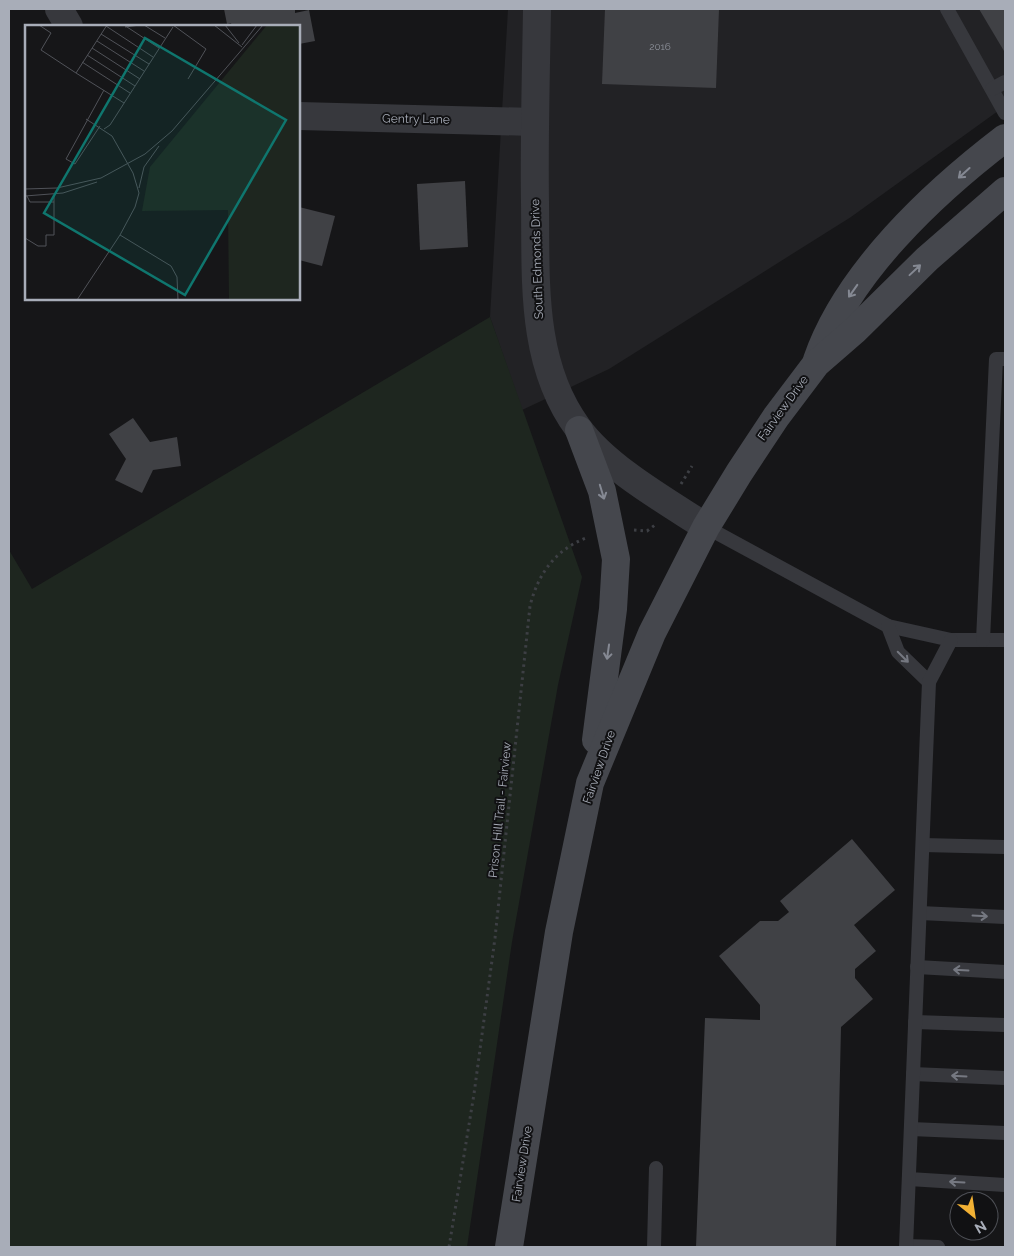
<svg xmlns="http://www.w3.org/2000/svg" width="1014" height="1256" viewBox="0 0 1014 1256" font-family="Raleway,sans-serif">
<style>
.built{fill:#222225}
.green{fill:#1e261f}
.building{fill:#404145}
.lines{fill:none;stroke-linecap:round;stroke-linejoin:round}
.path{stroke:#3d3f44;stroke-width:3;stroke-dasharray:2.5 4;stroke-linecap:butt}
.service{stroke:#37383d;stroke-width:14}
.minor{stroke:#37383d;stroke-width:28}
.tertiary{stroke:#37383d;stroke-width:28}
.secondary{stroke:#45474d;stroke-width:28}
.oneway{stroke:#858993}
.oneway2{stroke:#757881}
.labels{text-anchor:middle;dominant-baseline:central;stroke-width:4;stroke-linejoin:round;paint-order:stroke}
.number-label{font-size:10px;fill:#8e929b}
.street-label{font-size:12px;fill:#a8adb8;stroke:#111113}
.inset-road{fill:none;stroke:#505258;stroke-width:1}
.view{fill:#0f766e;fill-opacity:0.15;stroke:#0f766e;stroke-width:2.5}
.inset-edge{fill:none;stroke:#a8adb8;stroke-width:2.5}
</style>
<rect width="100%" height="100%" fill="#161618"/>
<!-- built -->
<polygon class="built" points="508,9 1005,9 1005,106 851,217 609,369 522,410 490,317"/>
<!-- green -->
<polygon class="green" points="490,317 582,577 558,685 512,942 467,1247 9,1247 9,550 32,589"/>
<!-- building -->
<g class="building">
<polygon points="224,9 295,9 295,13 309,10 315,41 299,44 299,26 266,26 266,24 232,26 231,23 227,24"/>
<polygon points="605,9 719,9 716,88 602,84"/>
<polygon points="979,9 1005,9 1005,51 1004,51"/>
<polygon points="465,181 468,247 420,250 417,184"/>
<polygon points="299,207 335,216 322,266 299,260"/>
<polygon points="133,418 150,442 177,437 181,466 153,470 142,493 115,480 126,459 109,434"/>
<polygon points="852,839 895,890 854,925 876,951 855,969 855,978 873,999 841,1027 836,1247 696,1247 705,1018 760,1020 760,1005 719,956 760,921 778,921 789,912 780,901"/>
</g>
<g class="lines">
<!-- path -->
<g class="path">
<polyline points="681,484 692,466"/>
<polyline points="634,530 647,531 655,525"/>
<path d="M449,1247L474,1094L495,938L530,606C538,574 555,550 586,538"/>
</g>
<!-- service -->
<g class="service">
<polyline points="947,9 1005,113"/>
<polyline points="992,89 1005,82"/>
<polyline points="706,527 888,626 951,640 1005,640"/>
<polyline points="888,626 898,652 929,682"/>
<polyline points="983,640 996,359 1005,359"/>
<polyline points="923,845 1005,847"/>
<polyline points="920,913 1005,917"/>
<polyline points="917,967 1005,972"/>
<polyline points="915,1022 1005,1025"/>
<polyline points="913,1074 1005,1078"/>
<polyline points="911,1129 1005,1133"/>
<polyline points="909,1179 1005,1185"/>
<polyline points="906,1246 938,1247"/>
<polyline points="654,1247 656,1168"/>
<polyline points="906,1247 929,682 951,640"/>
</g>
<!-- minor -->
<g class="minor">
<polyline points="59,9 69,26"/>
<polyline points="299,116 534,122"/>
</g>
<!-- tertiary -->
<path class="tertiary" d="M537,9C536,73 534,137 535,202C536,279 530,363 578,428C606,467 666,501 706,527"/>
<!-- secondary -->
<g class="secondary">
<path d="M817,360C847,273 933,193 1005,138"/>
<polyline points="579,430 602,491 616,559 613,609 596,740"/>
<polyline points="509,1247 559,932 590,783 652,633 706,527 739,473 776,417 816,364 854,331 927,259 1005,191"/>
</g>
</g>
<!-- one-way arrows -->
<defs><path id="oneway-shaft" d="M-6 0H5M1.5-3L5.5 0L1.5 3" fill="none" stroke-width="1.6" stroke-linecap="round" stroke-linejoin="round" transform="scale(1.25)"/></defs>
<g class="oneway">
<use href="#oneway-shaft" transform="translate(964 173) rotate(138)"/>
<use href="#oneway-shaft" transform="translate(915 270) rotate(-43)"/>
<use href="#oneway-shaft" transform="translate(853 291) rotate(125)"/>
<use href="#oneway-shaft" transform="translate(602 492) rotate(73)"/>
<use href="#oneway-shaft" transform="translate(608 652) rotate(98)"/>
</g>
<g class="oneway2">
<use href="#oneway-shaft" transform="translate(903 657) rotate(45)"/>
<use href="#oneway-shaft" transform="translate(980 916) rotate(3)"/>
<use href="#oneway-shaft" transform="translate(961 970) rotate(-177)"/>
<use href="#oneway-shaft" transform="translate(959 1076) rotate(-177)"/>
<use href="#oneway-shaft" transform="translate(957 1182) rotate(-177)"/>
</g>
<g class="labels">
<!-- number labels -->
<g class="number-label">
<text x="660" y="46">2016</text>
</g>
<!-- street labels -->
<g class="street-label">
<text transform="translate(416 119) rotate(1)">Gentry Lane</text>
<text transform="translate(537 259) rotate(-92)">South Edmonds Drive</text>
<text transform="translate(783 408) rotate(-54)">Fairview Drive</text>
<text transform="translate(599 767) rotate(-71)">Fairview Drive</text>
<text transform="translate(500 810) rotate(-84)">Prison Hill Trail - Fairview</text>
<text transform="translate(522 1164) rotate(-81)">Fairview Drive</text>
</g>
</g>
<!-- overview -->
<g transform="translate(25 25)">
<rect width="275" height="275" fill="#161618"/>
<path d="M242,0H275V275H204L203,185L117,186L125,142Z" fill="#1e261f"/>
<path class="inset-road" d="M14,0L26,8L16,25L51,48L82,0M99,0L134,23M119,0L140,13M148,0L181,24L163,54M189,0L217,22M200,0L214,18M81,1L128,32M100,2L115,0M76,9L124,39M72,16L119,46M217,20L232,0M67,23L115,54M62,30L110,61M57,37L105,68M51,48L99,78M75,101L50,139L41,134L79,65M79,104L85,100L148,2M114,163L119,142L134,121M0,164L32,163L76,153L120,129L147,106L238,0M0,171L38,168L72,157M2,171L5,177H29M95,210L146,241L152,252L153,275M0,213L13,221H21V210H29V170M52,275L95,210L110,182L114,168L108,148L87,111L61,94"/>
<path class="view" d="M120,13L261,95L160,270L19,188Z"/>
<rect width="275" height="275" class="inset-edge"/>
</g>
<!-- border -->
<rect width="1014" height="1256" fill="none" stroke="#a8adb8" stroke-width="20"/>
<!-- north arrow -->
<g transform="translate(974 1216) rotate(150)"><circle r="24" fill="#111113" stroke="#4d4f55"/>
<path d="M0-4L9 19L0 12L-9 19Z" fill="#f2b134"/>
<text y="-8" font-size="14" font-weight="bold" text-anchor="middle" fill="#a8adb8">N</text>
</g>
</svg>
